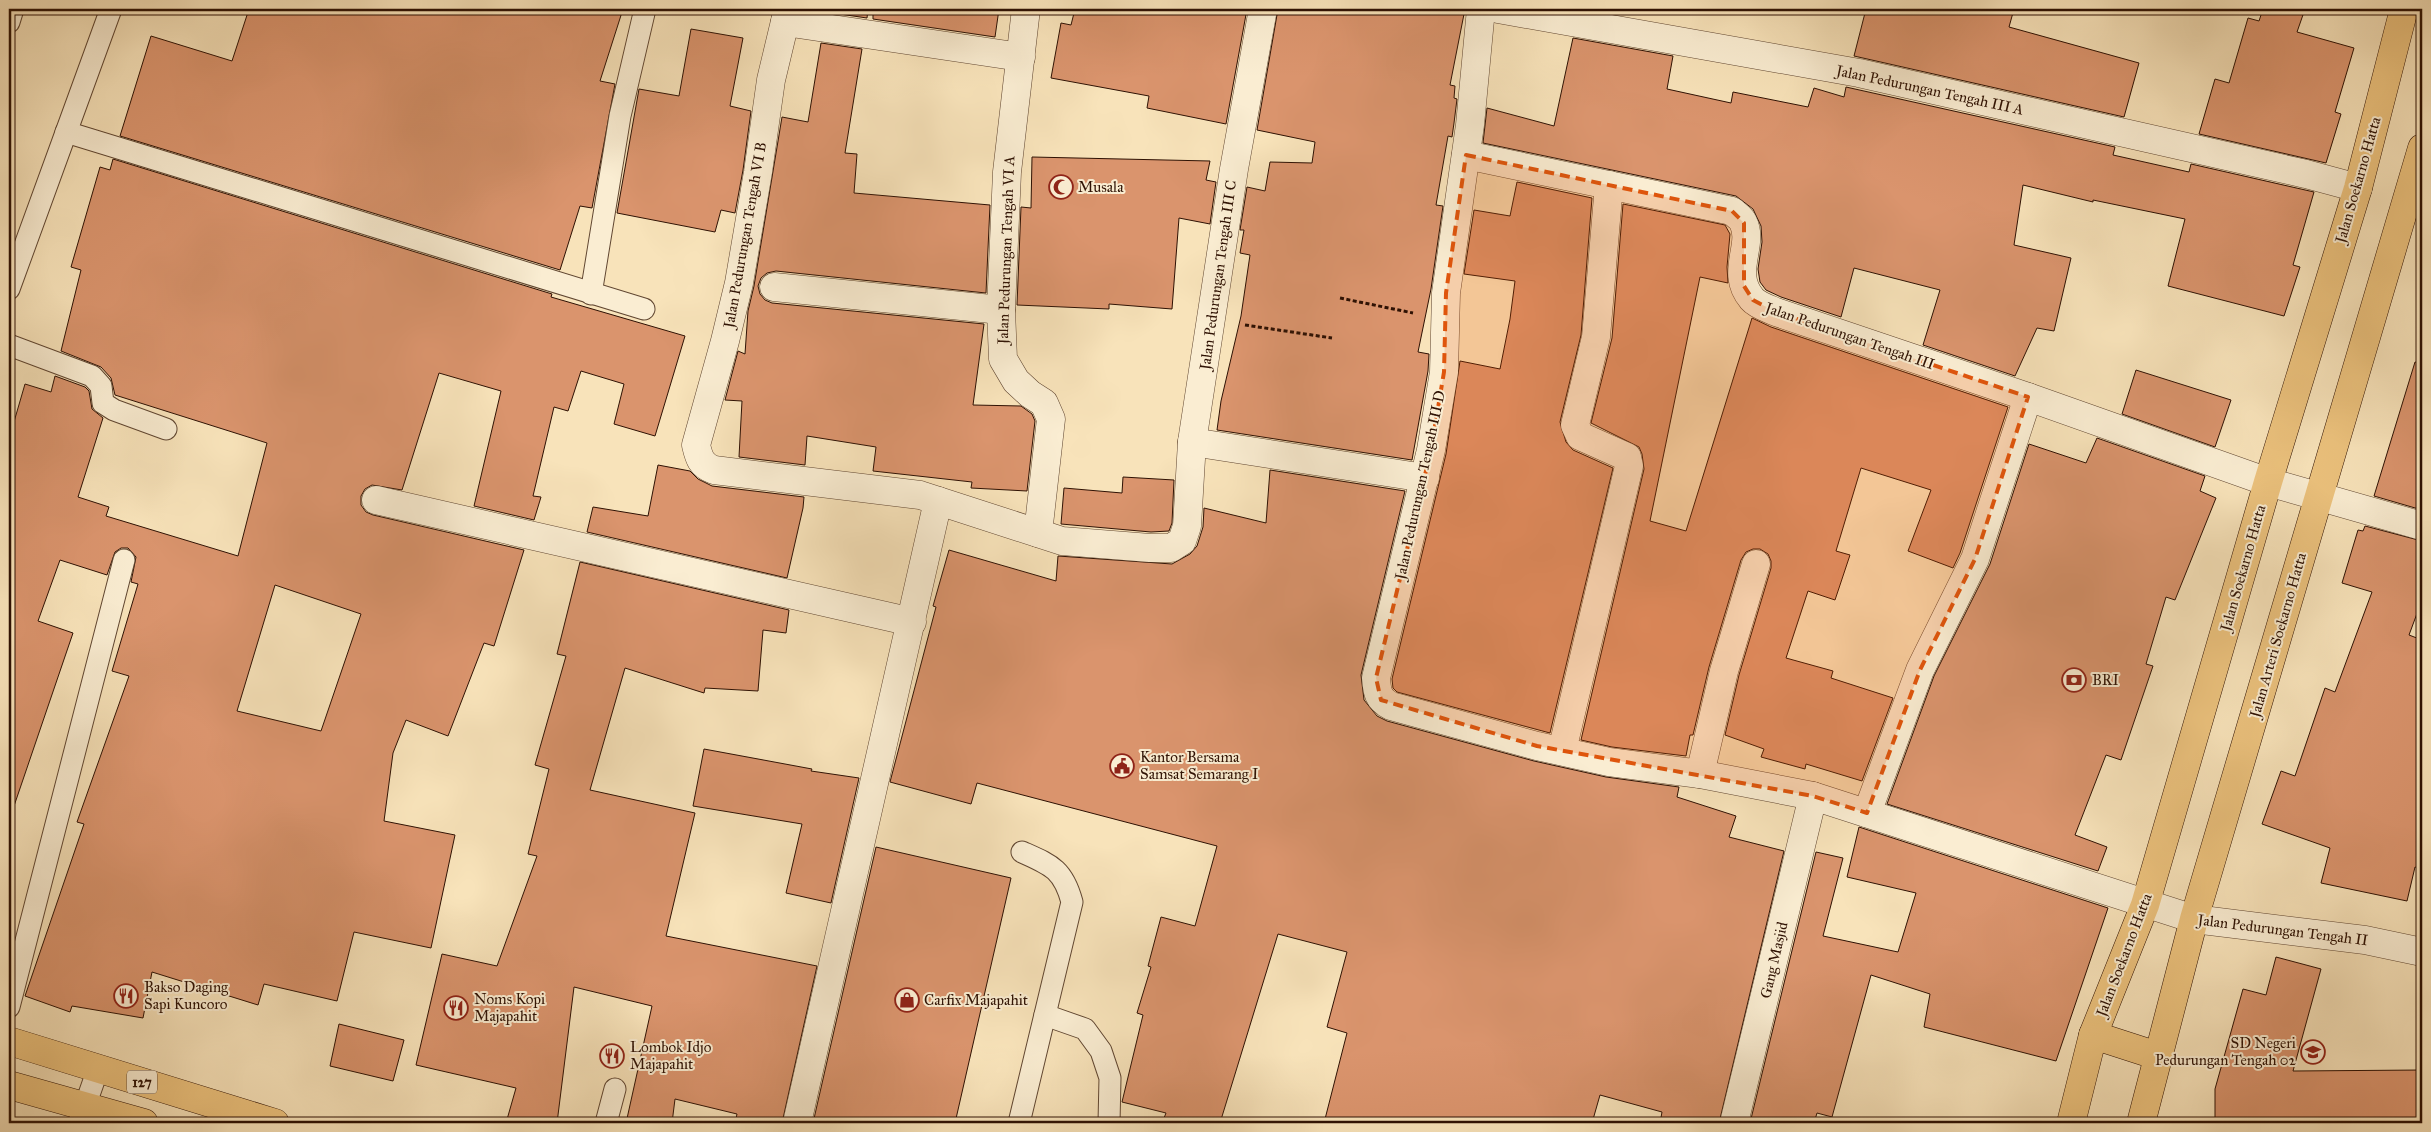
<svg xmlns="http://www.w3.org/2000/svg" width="2431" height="1132" viewBox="0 0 2431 1132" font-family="'IM FELL Great Primer',serif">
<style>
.building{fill:#da946d;stroke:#2e1103;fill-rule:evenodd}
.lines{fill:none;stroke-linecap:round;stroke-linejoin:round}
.service-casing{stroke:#604631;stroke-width:23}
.minor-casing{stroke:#604631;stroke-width:29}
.primary-casing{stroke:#2e1103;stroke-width:29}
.path{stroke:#2e1103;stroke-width:3;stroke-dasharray:4 2.5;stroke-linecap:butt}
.service{stroke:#faedd2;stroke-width:21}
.minor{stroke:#faedd2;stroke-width:28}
.primary{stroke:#ecc27d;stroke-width:28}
.marked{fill:#df550c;fill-opacity:0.2;stroke:#df550c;stroke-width:4;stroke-dasharray:10 6;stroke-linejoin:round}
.labels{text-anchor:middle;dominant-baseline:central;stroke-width:4;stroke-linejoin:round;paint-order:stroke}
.shield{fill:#faedd2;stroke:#6b5341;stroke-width:1}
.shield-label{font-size:14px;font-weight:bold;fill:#2e1103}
.street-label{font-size:15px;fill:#2e1103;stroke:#faedd2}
.poi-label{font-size:15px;fill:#2e1103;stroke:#faedd2;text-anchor:start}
</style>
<rect width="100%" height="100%" fill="#f8e3ba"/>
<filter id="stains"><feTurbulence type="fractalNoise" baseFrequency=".004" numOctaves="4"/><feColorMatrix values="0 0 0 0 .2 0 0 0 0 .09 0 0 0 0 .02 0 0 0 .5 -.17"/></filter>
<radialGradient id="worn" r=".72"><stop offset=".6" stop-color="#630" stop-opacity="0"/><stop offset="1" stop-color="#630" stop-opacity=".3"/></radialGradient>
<!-- building -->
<g class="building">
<polygon points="249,9 623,9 600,81 615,84 592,208 580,206 560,270 120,136 151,36 232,61"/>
<polygon points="827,9 868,9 867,18 826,12"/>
<polygon points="873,9 999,9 995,37 873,19"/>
<polygon points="1075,9 1247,9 1226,124 1147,108 1149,96 1051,78 1061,23 1071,25"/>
<polygon points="1278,9 1465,9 1450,85 1455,86 1454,98 1457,99 1454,123 1452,137 1448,136 1436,205 1443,206 1431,289 1418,352 1429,354 1428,371 1412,460 1217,430 1221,401 1241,316 1250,255 1240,253 1244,230 1240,230 1247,187 1265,191 1270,162 1312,163 1315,142 1257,130"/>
<polygon points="1866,9 2014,9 2009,27 2139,63 2124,117 1854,56"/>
<polygon points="2263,9 2305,9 2297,32 2354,48 2335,112 2341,114 2326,163 2199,134 2215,79 2229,83 2248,18 2259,21"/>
<polygon points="691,29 743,38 730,106 751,111 743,170 735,213 721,210 715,232 617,213 639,89 679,96"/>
<polygon points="1573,38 1673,56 1667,89 1731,103 1733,92 1808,107 1814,88 1844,97 1846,87 2115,147 2113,155 2189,172 2191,164 2314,192 2293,265 2300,267 2284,316 2168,286 2185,219 2093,200 2093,202 2023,185 2014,245 2071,258 2054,331 2037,328 2015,376 1923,345 1940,290 1854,268 1841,317 1781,297 1766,290 1760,282 1758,269 1762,242 1761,226 1753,209 1736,196 1483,143 1487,108 1554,126"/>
<polygon points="821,43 862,49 845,153 857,154 854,193 990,205 986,293 776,271 767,273 761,278 758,286 760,294 765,300 772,303 984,324 973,405 1021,406 1032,414 1035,421 1027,491 971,488 972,482 873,471 876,447 807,436 805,465 739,457 742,401 725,400 738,351 745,354 748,311 754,286 782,117 808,122"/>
<polygon points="1032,157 1210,161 1206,180 1216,182 1210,224 1179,218 1172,309 1109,304 1109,309 1017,305 1021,207 1031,208"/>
<path d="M113,159L552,294L551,297L685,336L655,436L614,424L624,384L581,371L568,411L554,407L533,496L541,497L534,520L474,506L501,391L439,373L402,490L372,485L365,489L361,496V505L366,512L373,515L524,550L494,646L484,643L448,736L406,720L393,753L384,821L455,835L431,948L354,932L337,1001L264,984L258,1005L152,972L143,1018L72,1006L70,1012L25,996L84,824L77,822L129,676L112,671L138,584L131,582L136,557L128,548H121L115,552L107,575L60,560L38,621L73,633L14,806L9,805V439L25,384L51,392L55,376L85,387L89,391L92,409L103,418L78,497L109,507L106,516L238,556L267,443L115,395L111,378L101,367L61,351L81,270L71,267L100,167L110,170ZM275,585L361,614L321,731L237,711Z"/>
<polygon points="1517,182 1592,198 1581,335 1560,422 1566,442 1573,450 1613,468 1550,733 1397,692 1393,688 1392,679 1446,454 1460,361 1500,369 1510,319 1515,281 1464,274 1474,210 1510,216"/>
<polygon points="1623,204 1725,225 1730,234 1727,267 1728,283 1700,277 1650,521 1686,531 1752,318 1771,327 2008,407 1960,553 1953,568 1908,551 1931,490 1861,468 1836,551 1850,555 1835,600 1808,591 1786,658 1833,671 1831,678 1893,698 1862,781 1806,764 1805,769 1761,757 1764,749 1725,735 1739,675 1771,568 1771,561 1768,554 1760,549 1753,549 1746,552 1741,560 1709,667 1693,735 1690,735 1686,756 1612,747 1581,740 1644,469 1642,454 1639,447 1591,423 1612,338"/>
<polygon points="2415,362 2422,363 2422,510 2374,496"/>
<polygon points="2136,370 2231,400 2215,447 2122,414"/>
<polygon points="2097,438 2205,476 2200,491 2216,498 2175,600 2166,597 2146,664 2153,666 2121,760 2106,755 2075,835 2107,847 2098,871 1887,804 1934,676 1990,564 2029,444 2086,463"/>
<polygon points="658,465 690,471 698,479 712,486 804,497 803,508 787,578 587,532 593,507 648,516"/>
<polygon points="1270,470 1405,491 1361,675 1364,700 1377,716 1387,721 1534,761 1606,777 1679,787 1677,797 1736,816 1729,837 1784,851 1719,1123 1660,1123 1662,1112 1600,1095 1592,1123 1324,1123 1347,1033 1327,1027 1347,952 1278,934 1220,1123 1162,1123 1166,1113 1122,1102 1143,1015 1137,1013 1151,967 1148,966 1161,917 1195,926 1217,846 977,783 971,804 890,782 936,607 933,606 949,550 1056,581 1058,556 1172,564 1190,554 1197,546 1203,527 1204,508 1266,523"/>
<polygon points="1123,477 1174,480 1172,523 1169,531 1151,532 1061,524 1064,488 1122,493"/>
<polygon points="2365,526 2422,541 2422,600 2409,635 2422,640 2422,869 2415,867 2407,901 2321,883 2330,848 2262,824 2281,771 2295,776 2325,688 2335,692 2372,592 2342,583 2358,530 2363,531"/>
<polygon points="580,562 789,610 786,633 763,630 758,691 705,688 704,693 625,668 590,790 695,813 666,936 817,966 782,1123 735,1123 737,1114 675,1099 672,1123 626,1123 652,1006 574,987 557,1123 506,1123 516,1088 416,1065 442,954 497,966 537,856 528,854 549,769 535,765 566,656 557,654"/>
<polygon points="704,749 812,769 811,771 859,778 831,903 786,893 802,824 693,806"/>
<polygon points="1859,827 2108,908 2056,1061 1924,1027 1930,994 1871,975 1832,1117 1817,1113 1814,1123 1750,1123 1816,852 1843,858 1823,936 1898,952 1916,893 1847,877"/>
<polygon points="876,847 1011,878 955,1123 813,1123"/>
<polygon points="2276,957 2321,969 2293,1071 2422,1070 2422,1123 2215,1123 2215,1089 2243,989 2266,995"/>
<polygon points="339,1024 404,1040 393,1081 330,1066"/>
</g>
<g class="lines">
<!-- service casing -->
<g class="service-casing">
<g id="service">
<polyline points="9,22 13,9"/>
<polyline points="66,132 644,309"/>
<polyline points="9,289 111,9"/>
<polyline points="591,294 620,116 645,9"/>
<polyline points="9,345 92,376 101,386 103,403 114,410 166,429"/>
<polyline points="9,1007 124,560"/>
<polyline points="1045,1015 1085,1029 1101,1051 1110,1078 1109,1123"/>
<polyline points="79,1123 98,1069"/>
<polyline points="606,1123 615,1089"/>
<path d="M1019,1123L1072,902C1063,869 1051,865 1022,852"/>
</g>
</g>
<!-- minor casing -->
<g class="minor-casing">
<g id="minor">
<path d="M788,9L771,80L758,172L739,283L725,341L696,445C699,458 701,465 714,470L920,495L1062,541L1150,548H1171L1182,541L1187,526L1192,442L1234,169L1263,9"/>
<polyline points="1026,9 1007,172 1001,310 1003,359 1016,381 1030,394 1044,403 1051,419 1038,533"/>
<path d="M1481,9L1470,125L1446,293L1444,372L1431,450L1376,678C1377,692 1378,699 1391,706L1537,746L1609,762L1700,774L1813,796L2194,919L2365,940L2422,952"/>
<polyline points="1498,9 1859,73 2306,174 2358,188"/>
<polyline points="785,22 1021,57"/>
<path d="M1466,155L1732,211C1735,214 1741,218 1743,222C1755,245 1729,272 1752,299C1757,305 1769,309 1776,312L2028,397L2268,482L2422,526"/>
<polyline points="774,287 1001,310"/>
<polyline points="1192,442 1425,478"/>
<polyline points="376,500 912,622"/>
<polyline points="1562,751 1629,466 1627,457 1580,436 1575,425 1596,337 1609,185"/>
<polyline points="1700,774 1724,671 1756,564"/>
<polyline points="1867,813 1920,670 1975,559 2028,397"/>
<polyline points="797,1123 938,501"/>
<polyline points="1734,1123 1813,796"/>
</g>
</g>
<!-- primary casing -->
<g class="primary-casing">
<g id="primary">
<polyline points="2093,1035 2158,1056"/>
<polyline points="9,1041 275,1123"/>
<polyline points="9,1085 144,1123"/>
<polyline points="2071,1123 2093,1035 2145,905 2268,482 2358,188 2404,9"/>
<polyline points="2141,1123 2194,919 2422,148"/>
</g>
</g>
<!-- path -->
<g class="path">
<polyline points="1340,298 1413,313"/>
<polyline points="1245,325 1332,338"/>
</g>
<!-- service -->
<use href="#service" class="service"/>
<!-- minor -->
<use href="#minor" class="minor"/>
<!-- primary -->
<use href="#primary" class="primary"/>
</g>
<!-- marked area -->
<path class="marked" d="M1466,155L1732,211L1744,223V286L1753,300L1776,312L2028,397L1975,559L1920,670L1867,813L1813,796L1537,746L1381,700L1376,678L1431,450L1444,372L1446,293Z"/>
<!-- icons -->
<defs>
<g id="mosque-ring" transform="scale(1.25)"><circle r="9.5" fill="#faedd2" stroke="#8f2418" stroke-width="1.5"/><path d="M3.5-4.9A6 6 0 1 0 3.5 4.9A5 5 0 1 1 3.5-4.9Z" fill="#8f2418"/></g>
<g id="bank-ring" transform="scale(1.25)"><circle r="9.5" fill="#faedd2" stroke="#8f2418" stroke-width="1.5"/><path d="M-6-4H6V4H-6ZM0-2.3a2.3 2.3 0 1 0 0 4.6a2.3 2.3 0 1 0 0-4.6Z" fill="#8f2418"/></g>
<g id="civic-ring" transform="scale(1.25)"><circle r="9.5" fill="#faedd2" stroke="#8f2418" stroke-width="1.5"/><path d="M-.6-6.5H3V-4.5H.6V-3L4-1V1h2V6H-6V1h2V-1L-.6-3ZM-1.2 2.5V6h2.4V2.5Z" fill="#8f2418"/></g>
<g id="restaurant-ring" transform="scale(1.25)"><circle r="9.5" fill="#faedd2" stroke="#8f2418" stroke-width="1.5"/><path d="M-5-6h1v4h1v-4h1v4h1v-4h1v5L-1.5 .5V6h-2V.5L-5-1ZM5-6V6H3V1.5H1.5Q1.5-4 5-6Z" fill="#8f2418"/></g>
<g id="shop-ring" transform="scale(1.25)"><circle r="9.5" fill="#faedd2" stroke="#8f2418" stroke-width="1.5"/><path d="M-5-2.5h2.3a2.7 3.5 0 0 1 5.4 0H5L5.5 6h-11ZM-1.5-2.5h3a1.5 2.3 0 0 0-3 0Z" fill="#8f2418"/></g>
<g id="school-ring" transform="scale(1.25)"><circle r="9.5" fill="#faedd2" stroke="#8f2418" stroke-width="1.5"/><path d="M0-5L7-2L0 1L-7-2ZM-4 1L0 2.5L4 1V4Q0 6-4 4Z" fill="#8f2418"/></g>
</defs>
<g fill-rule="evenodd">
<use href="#mosque-ring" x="1061" y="187"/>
<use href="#bank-ring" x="2074" y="680"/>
<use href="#civic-ring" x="1122" y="766"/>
<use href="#restaurant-ring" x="126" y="996"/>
<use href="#shop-ring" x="907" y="1000"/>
<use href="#restaurant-ring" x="456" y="1008"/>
<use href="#school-ring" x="2313" y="1052"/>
<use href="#restaurant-ring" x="612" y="1056"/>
</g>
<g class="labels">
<!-- shield labels -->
<rect class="shield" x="127" y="1070.5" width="30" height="23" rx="4"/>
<g class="shield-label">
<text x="142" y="1082">127</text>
</g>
<!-- street labels -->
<g class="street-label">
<text transform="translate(1930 90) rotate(12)">Jalan Pedurungan Tengah III A</text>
<text transform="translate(2358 180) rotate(-74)">Jalan Soekarno Hatta</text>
<text transform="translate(745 235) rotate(-80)">Jalan Pedurungan Tengah VI B</text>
<text transform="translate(1006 250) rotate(-88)">Jalan Pedurungan Tengah VI A</text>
<text transform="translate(1218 275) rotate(-82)">Jalan Pedurungan Tengah III C</text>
<text transform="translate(1850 336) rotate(19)">Jalan Pedurungan Tengah III</text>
<text transform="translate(1420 485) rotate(-78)">Jalan Pedurungan Tengah III D</text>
<text transform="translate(2243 568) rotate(-74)">Jalan Soekarno Hatta</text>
<text transform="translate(2278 635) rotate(-74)">Jalan Arteri Soekarno Hatta</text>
<text transform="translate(2283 930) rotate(7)">Jalan Pedurungan Tengah II</text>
<text transform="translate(2124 955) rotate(-69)">Jalan Soekarno Hatta</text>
<text transform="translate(1774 960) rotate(-77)">Gang Masjid</text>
</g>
<!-- poi labels -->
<g class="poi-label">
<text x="1078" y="187">Musala</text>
<text x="2092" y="680">BRI</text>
<text x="1140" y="757">Kantor Bersama<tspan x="1140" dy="17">Samsat Semarang I</tspan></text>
<text x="144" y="987">Bakso Daging<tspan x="144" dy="17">Sapi Kuncoro</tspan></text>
<text x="474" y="999">Noms Kopi<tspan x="474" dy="17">Majapahit</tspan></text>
<text x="924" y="1000">Carfix Majapahit</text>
<text x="2296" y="1043" text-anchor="end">SD Negeri<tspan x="2296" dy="17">Pedurungan Tengah 02</tspan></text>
<text x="630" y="1047">Lombok Idjo<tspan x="630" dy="17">Majapahit</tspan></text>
</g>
</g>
<!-- margin -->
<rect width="2431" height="1132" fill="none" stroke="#f8e3ba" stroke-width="30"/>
<rect x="10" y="10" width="2411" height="1112" fill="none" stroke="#2e1103" stroke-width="2.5"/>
<rect x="15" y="15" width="2401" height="1102" fill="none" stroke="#2e1103"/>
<rect width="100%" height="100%" filter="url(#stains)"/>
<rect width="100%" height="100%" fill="url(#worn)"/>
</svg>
